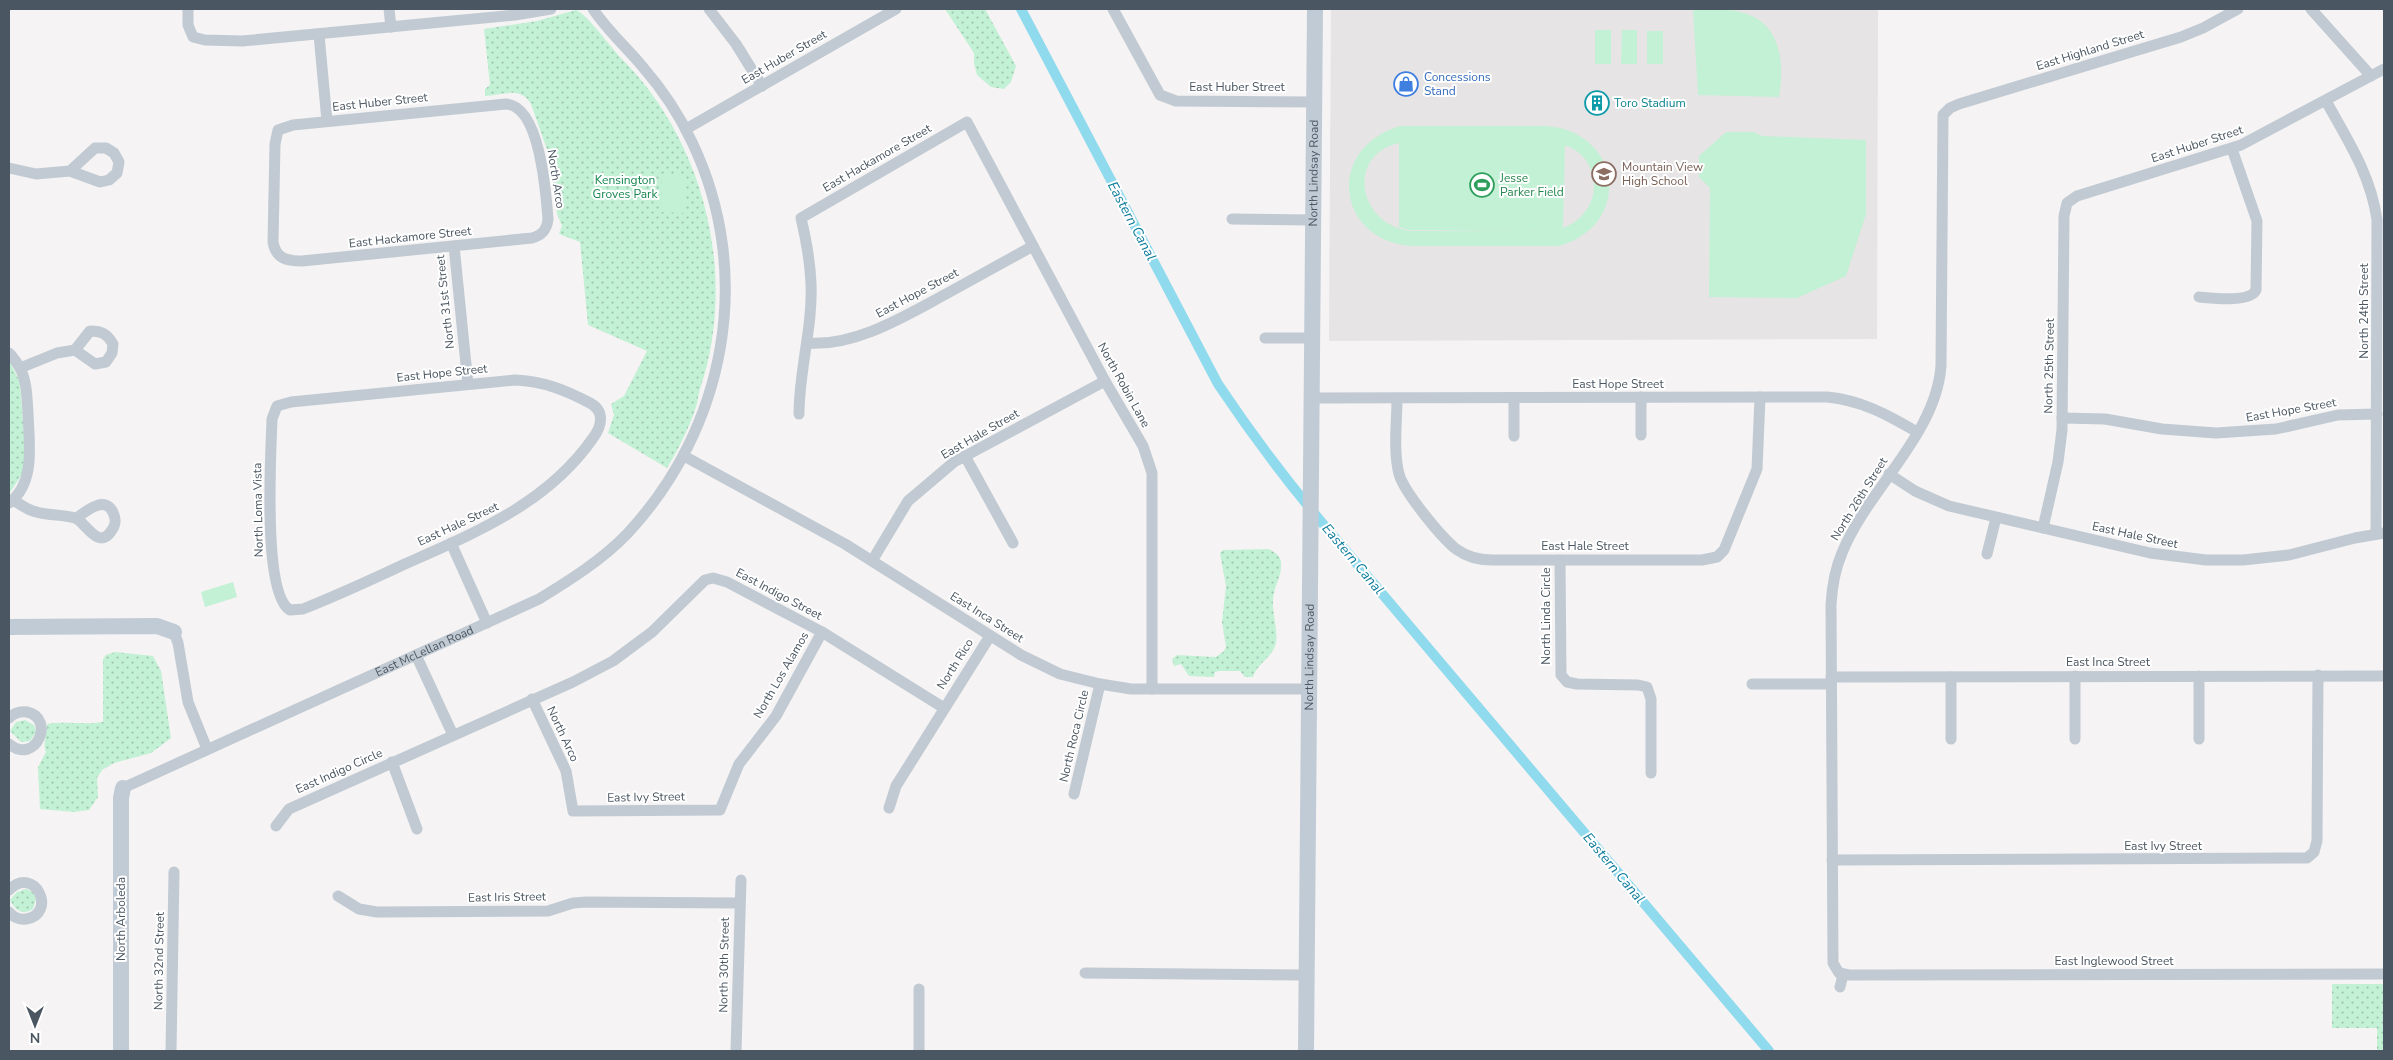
<svg xmlns="http://www.w3.org/2000/svg" width="2393" height="1060" viewBox="0 0 2393 1060" font-family="'Nunito Sans',sans-serif">
<style>
.education{fill:#e6e4e5}
.grass{fill:url(#grass-dots)}
.pitch{fill:#c3f1d5;fill-rule:evenodd}
.lines{fill:none;stroke-linecap:round;stroke-linejoin:round}
.canal{stroke:#90daee;stroke-width:10}
.street{stroke:#c1cad2;stroke-width:11}
.secondary{stroke:#c1cbd6;stroke-width:16}
.labels{text-anchor:middle;dominant-baseline:central;stroke-width:4;stroke-linejoin:round;paint-order:stroke}
.street-label{font-size:12px;fill:#4a5661;stroke:#fff}
.shop-label{font-size:12px;fill:#366cbe;stroke:#fff;text-anchor:start}
.culture-label{font-size:12px;fill:#0d838f;stroke:#fff;text-anchor:start}
.education-label{font-size:12px;fill:#785e54;stroke:#fff;text-anchor:start}
.leisure-label{font-size:12px;fill:#27864d;stroke:#fff;text-anchor:start}
.park-label{font-size:12px;fill:#17864f;stroke:#fff}
.water-label{font-size:14px;font-style:italic;fill:#0c7c9b;stroke:#fff}
</style>
<defs>
<pattern id="grass-dots" width="8" height="8" patternUnits="userSpaceOnUse" patternTransform="scale(1.25)"><rect width="8" height="8" fill="#c3f1d5"/><path d="M2 2h.1M6 6h.1" fill="none" stroke="#a0c6b0" stroke-width="1.8" stroke-linecap="round"/></pattern>
</defs>
<rect width="100%" height="100%" fill="#f5f3f3"/>
<!-- education -->
<polygon class="education" points="1331,9 1878,9 1877,339 1329,341"/>
<!-- grass -->
<g class="grass">
<polygon points="945,9 985,9 1016,66 1011,82 1004,89 991,87 977,75 974,63 974,53"/>
<path d="M576,10C590,17 609,46 622,59C705,142 738,277 700,389C698,395 698,401 696,407C690,426 677,452 667,468L608,433L614,415L611,404L624,396L647,351L588,325L580,242L559,234L562,226L557,214L551,161L531,104C521,86 501,95 485,96V89L490,85L484,29L537,21Z"/>
<polygon points="9,360 20,382 25,448 24,471 9,494"/>
<path d="M1269,549C1274,552 1281,556 1281,563C1282,577 1274,585 1273,599C1272,612 1278,631 1276,642C1274,657 1257,663 1253,677H1245L1240,671H1219L1215,672L1214,677L1189,676L1181,664L1174,666L1172,659L1177,655L1216,657L1224,651L1226,647L1222,622L1226,586L1220,553L1223,550Z"/>
<path d="M115,652L153,656L161,671L171,738L151,753L114,763L102,770L97,778L98,797L89,810L74,812L40,809L38,767L46,752C42,743 48,733 47,724C65,721 84,725 103,722V659L106,655Z"/>
<polygon points="25,720 34,725 36,732 30,741 21,742 10,731 16,722"/>
<path d="M26,889L33,892L36,899L33,909C23,916 15,910 10,900L17,892Z"/>
<polygon points="2332,984 2384,984 2384,1051 2377,1051 2377,1028 2332,1028"/>
</g>
<!-- pitch -->
<g class="pitch">
<path d="M1693,9C1708,10 1726,8 1740,12C1781,21 1785,62 1779,97L1698,95Z"/>
<rect x="1595" y="30" width="16" height="34"/>
<polygon points="1622,30 1637,30 1637,64 1621,64"/>
<rect x="1647" y="31" width="16" height="33"/>
<path d="M1400,126H1547C1622,132 1633,225 1559,246H1412C1337,241 1324,149 1400,126ZM1399,143V227L1409,230L1542,231H1413C1358,227 1345,155 1399,143ZM1565,145C1605,160 1603,213 1563,228Z"/>
<polygon points="1726,132 1754,132 1762,136 1866,140 1866,214 1846,276 1797,298 1709,297 1710,188 1699,177 1699,156"/>
<polygon points="662,174 685,174 685,213 661,212"/>
<polygon points="233,582 237,597 205,607 201,592"/>
</g>
<g class="lines">
<!-- canal -->
<path class="canal" d="M1021,9L1218,384C1252,435 1289,484 1329,531L1769,1051"/>
<!-- street -->
<g class="street">
<polyline points="188,9 188,25 193,37 205,40 242,41 515,15 551,9"/>
<polyline points="389,9 391,27"/>
<polyline points="709,9 736,44 762,86"/>
<polyline points="1113,9 1160,95 1176,101 1314,102"/>
<path d="M2238,9L2203,28L2181,37L1959,104L1950,108L1943,115L1941,366C1936,435 1867,490 1842,553C1835,569 1832,587 1831,605L1833,963L1839,973L1849,975L2384,974"/>
<polyline points="2311,9 2371,76"/>
<polyline points="319,35 327,121"/>
<path d="M2326,101C2347,139 2371,175 2377,220L2376,534"/>
<path d="M506,104C540,106 546,193 548,219C547,229 543,235 532,238L302,261C287,261 276,259 273,242L275,144L278,130L293,125Z"/>
<polyline points="686,129 896,9"/>
<polyline points="9,168 36,174 70,171 100,182 109,180 117,173 119,162 114,153 106,148 95,148 70,171"/>
<polyline points="1232,219 1313,220"/>
<polyline points="454,246 468,384"/>
<path d="M2199,297C2212,298 2250,303 2256,290L2257,221L2232,149"/>
<polyline points="1265,338 1312,338"/>
<path d="M807,343C855,347 905,316 946,294C975,278 1004,262 1033,246"/>
<path d="M9,353C13,357 17,363 20,368C27,381 27,399 28,413C29,443 36,483 9,503"/>
<path d="M20,368L57,353L75,350L95,364L106,362L112,353L113,344C107,334 102,331 90,331L75,350"/>
<path d="M515,380C543,381 565,390 590,403C605,411 602,426 593,438C548,503 477,532 407,563C373,579 338,595 303,609L290,610C262,593 271,453 272,419L277,406L291,402Z"/>
<polyline points="1641,397 1641,435"/>
<path d="M1311,398L1827,397C1861,400 1888,415 1917,432"/>
<path d="M1397,398C1397,422 1393,450 1399,474C1404,492 1441,537 1456,549C1467,557 1479,560 1492,560H1702L1717,557L1724,550L1757,469L1760,397"/>
<path d="M799,414C799,370 813,327 811,283C810,261 806,239 801,218L967,122L1105,381L1143,446L1152,473V689"/>
<polyline points="2062,418 2105,419 2162,429 2216,433 2276,429 2338,415 2377,414"/>
<polyline points="1514,436 1514,398"/>
<polyline points="684,456 845,544 1021,655 1060,674 1100,684 1131,689 1309,689"/>
<polyline points="965,456 1013,543"/>
<polyline points="1889,474 1915,491 1949,506 2150,553 2206,560 2243,560 2289,555 2355,538 2384,533"/>
<path d="M13,500C20,504 26,509 33,511C47,516 62,514 75,518C85,521 98,552 112,530C115,526 116,520 114,515C107,494 87,510 77,518"/>
<polyline points="2043,528 2058,462 2062,430 2064,216 2067,203 2077,196 2241,145 2384,69"/>
<polyline points="451,543 487,623"/>
<polyline points="1987,554 1996,518"/>
<polyline points="1560,560 1561,675 1567,682 1577,684 1638,685 1647,687 1651,699 1651,773"/>
<polyline points="872,561 908,501 954,462 1105,381"/>
<polyline points="174,632 178,643 188,702 207,749"/>
<polyline points="416,655 453,735"/>
<polyline points="2075,676 2075,739"/>
<polyline points="1831,677 2384,676"/>
<polyline points="1752,684 1831,684"/>
<polyline points="532,699 566,771 573,811 720,810 739,764 776,716 822,632"/>
<path d="M9,718C14,713 20,711 27,712C56,718 36,766 9,744"/>
<polyline points="1951,739 1951,677"/>
<polyline points="2199,739 2199,676"/>
<polyline points="392,762 417,829"/>
<path id="s1" d="M123,788L539,599C570,580 602,560 627,534C726,428 755,274 692,142C679,114 662,89 642,66C626,47 607,30 593,9"/>
<polyline points="1074,794 1100,684"/>
<polyline points="889,808 896,786 990,636"/>
<polyline points="276,826 289,809 573,682 613,661 652,632 705,580 713,578 727,582 822,632 944,708"/>
<polyline points="1832,860 2307,858 2314,852 2317,841 2318,675"/>
<path d="M9,890C35,864 58,914 26,919C19,920 14,918 9,912"/>
<polyline points="338,896 359,909 377,912 548,911 573,903 587,902 738,903"/>
<polyline points="1085,973 1306,975"/>
<polyline points="1840,987 1843,975"/>
<polyline points="919,989 919,1051"/>
<polyline points="171,1051 174,872"/>
<polyline points="736,1051 741,880"/>
</g>
<!-- secondary -->
<g class="secondary">
<polyline points="9,627 157,626 174,632"/>
<polyline points="121,1051 121,798 123,788"/>
<path id="s2" d="M1306,1051L1315,9"/>
</g>
</g>
<!-- icons -->
<defs>
<g id="shop-ring" transform="scale(1.25)"><circle r="9.5" fill="#fff" stroke="#3f7fe0" stroke-width="1.5"/><path d="M-5-2.5h2.3a2.7 3.5 0 0 1 5.4 0H5L5.5 6h-11ZM-1.5-2.5h3a1.5 2.3 0 0 0-3 0Z" fill="#3f7fe0"/></g>
<g id="building-ring" transform="scale(1.25)"><circle r="9.5" fill="#fff" stroke="#0f9aa8" stroke-width="1.5"/><path d="M-4-6H4V6H1V3H-1V6H-4ZM-2.5-4.3h1.7v1.8h-1.7ZM.8-4.3h1.7v1.8H.8ZM-2.5-1h1.7V.8h-1.7ZM.8-1h1.7V.8H.8Z" fill="#0f9aa8"/></g>
<g id="school-ring" transform="scale(1.25)"><circle r="9.5" fill="#fff" stroke="#8d6e63" stroke-width="1.5"/><path d="M0-5L7-2L0 1L-7-2ZM-4 1L0 2.5L4 1V4Q0 6-4 4Z" fill="#8d6e63"/></g>
<g id="stadium-ring" transform="scale(1.25)"><circle r="9.5" fill="#fff" stroke="#2e9e5b" stroke-width="1.5"/><path d="M0-5a6.5 5 0 1 0 0 10a6.5 5 0 1 0 0-10ZM-3.5-1.8h7v3.6h-7Z" fill="#2e9e5b"/></g>
</defs>
<g fill-rule="evenodd">
<use href="#shop-ring" x="1406" y="84"/>
<use href="#building-ring" x="1597" y="103"/>
<use href="#school-ring" x="1604" y="174"/>
<use href="#stadium-ring" x="1482" y="185"/>
</g>
<g class="labels">
<!-- street labels -->
<g class="street-label">
<text transform="translate(2090 50) rotate(-17)">East Highland Street</text>
<text transform="translate(784 57) rotate(-30)">East Huber Street</text>
<text x="1237" y="87">East Huber Street</text>
<text transform="translate(380 102) rotate(-6)">East Huber Street</text>
<text transform="translate(2197 144) rotate(-18)">East Huber Street</text>
<text transform="translate(877 158) rotate(-30)">East Hackamore Street</text>
<text stroke="none"><textPath href="#s2" startOffset="878">North Lindsay Road</textPath></text>
<text transform="translate(556 179) rotate(81)">North Arco</text>
<text transform="translate(410 237) rotate(-6)">East Hackamore Street</text>
<text transform="translate(917 293) rotate(-28)">East Hope Street</text>
<text transform="translate(445 302) rotate(-96)">North 31st Street</text>
<text transform="translate(2364 311) rotate(-90)">North 24th Street</text>
<text transform="translate(2049 366) rotate(-89)">North 25th Street</text>
<text transform="translate(442 373) rotate(-6)">East Hope Street</text>
<text x="1618" y="384">East Hope Street</text>
<text transform="translate(1124 385) rotate(61)">North Robin Lane</text>
<text transform="translate(2291 410) rotate(-10)">East Hope Street</text>
<text transform="translate(980 434) rotate(-30)">East Hale Street</text>
<text transform="translate(1859 499) rotate(-58)">North 26th Street</text>
<text transform="translate(258 510) rotate(-91)">North Loma Vista</text>
<text transform="translate(458 524) rotate(-25)">East Hale Street</text>
<text transform="translate(2135 535) rotate(12)">East Hale Street</text>
<text x="1585" y="546">East Hale Street</text>
<text transform="translate(779 594) rotate(28)">East Indigo Street</text>
<text transform="translate(1546 616) rotate(-90)">North Linda Circle</text>
<text transform="translate(987 617) rotate(32)">East Inca Street</text>
<text stroke="none"><textPath href="#s1" startOffset="331">East McLellan Road</textPath></text>
<text stroke="none"><textPath href="#s2" startOffset="394">North Lindsay Road</textPath></text>
<text x="2108" y="662">East Inca Street</text>
<text transform="translate(955 664) rotate(-58)">North Rico</text>
<text transform="translate(781 675) rotate(-60)">North Los Alamos</text>
<text transform="translate(563 734) rotate(65)">North Arco</text>
<text transform="translate(1074 736) rotate(-77)">North Roca Circle</text>
<text transform="translate(339 771) rotate(-24)">East Indigo Circle</text>
<text transform="translate(646 797) rotate(-1)">East Ivy Street</text>
<text x="2163" y="846">East Ivy Street</text>
<text transform="translate(507 897) rotate(-1)">East Iris Street</text>
<text transform="translate(121 919) rotate(-90)">North Arboleda</text>
<text transform="translate(159 961) rotate(-89)">North 32nd Street</text>
<text x="2114" y="961">East Inglewood Street</text>
<text transform="translate(724 965) rotate(-89)">North 30th Street</text>
</g>
<!-- shop labels -->
<g class="shop-label">
<text x="1424" y="77">Concessions<tspan x="1424" dy="14">Stand</tspan></text>
</g>
<!-- culture labels -->
<g class="culture-label">
<text x="1614" y="103">Toro Stadium</text>
</g>
<!-- education labels -->
<g class="education-label">
<text x="1622" y="167">Mountain View<tspan x="1622" dy="14">High School</tspan></text>
</g>
<!-- leisure labels -->
<g class="leisure-label">
<text x="1500" y="178">Jesse<tspan x="1500" dy="14">Parker Field</tspan></text>
</g>
<!-- park labels -->
<g class="park-label">
<text x="625" y="180">Kensington<tspan x="625" dy="14">Groves Park</tspan></text>
</g>
<!-- water labels -->
<g class="water-label">
<text transform="translate(1132 221) rotate(62)">Eastern Canal</text>
<text transform="translate(1353 559) rotate(50)">Eastern Canal</text>
<text transform="translate(1614 868) rotate(50)">Eastern Canal</text>
</g>
</g>
<!-- border -->
<rect width="2393" height="1060" fill="none" stroke="#4a5661" stroke-width="20"/>
<!-- north arrow -->
<g transform="translate(35 1025) rotate(180)" stroke="#ffffff" stroke-width="4" paint-order="stroke">
<path d="M0-4L9 19L0 12L-9 19Z" fill="#4a5661"/>
<text y="-8" font-size="14" font-weight="bold" text-anchor="middle" fill="#4a5661">N</text>
</g>
</svg>
